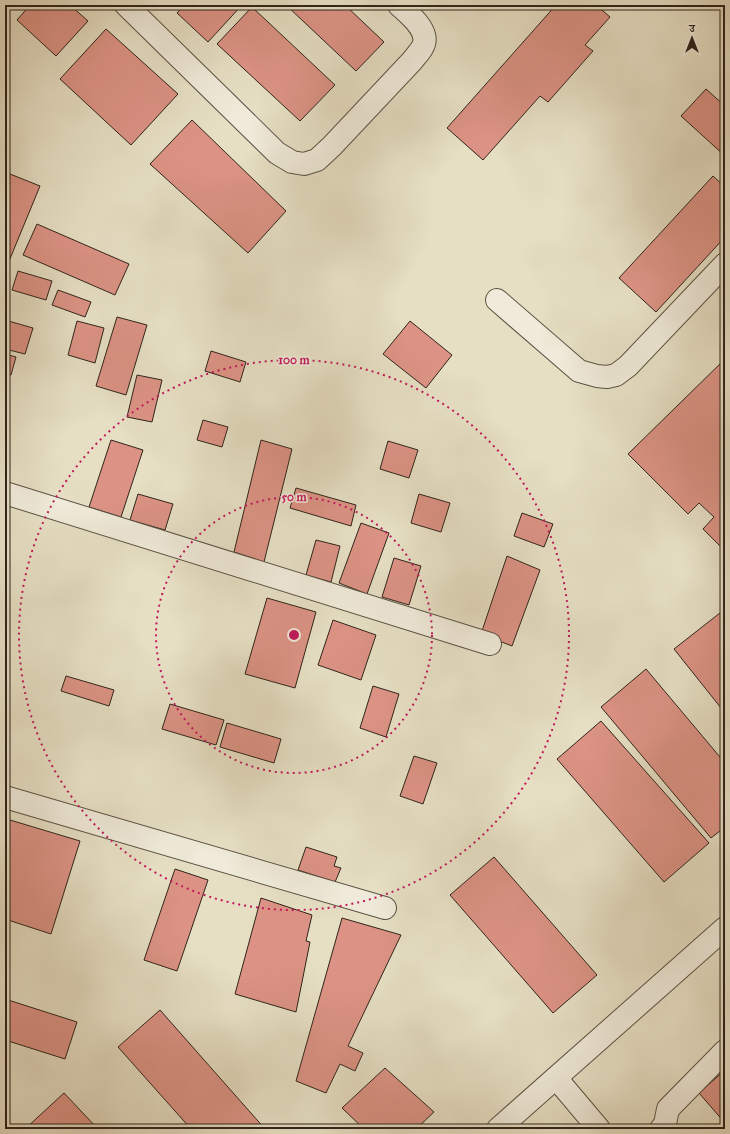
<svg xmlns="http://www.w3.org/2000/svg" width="730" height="1134" viewBox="0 0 730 1134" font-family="'IM FELL Great Primer','Noto Serif Devanagari',serif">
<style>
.building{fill:#dc9385;stroke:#2f241b}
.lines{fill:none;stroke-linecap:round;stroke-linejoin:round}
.minor-casing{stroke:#5d5345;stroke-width:24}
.minor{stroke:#efead9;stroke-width:22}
.ring{fill:none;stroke:#c2185b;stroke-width:2;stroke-dasharray:2 4}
.centre{fill:#c2185b;stroke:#efead9;stroke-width:2}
.ring-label{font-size:12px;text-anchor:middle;font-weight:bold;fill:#c2185b;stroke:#efead9;stroke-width:3;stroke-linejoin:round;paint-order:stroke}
</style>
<rect width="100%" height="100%" fill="#e6dfc4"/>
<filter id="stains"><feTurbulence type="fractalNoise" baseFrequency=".005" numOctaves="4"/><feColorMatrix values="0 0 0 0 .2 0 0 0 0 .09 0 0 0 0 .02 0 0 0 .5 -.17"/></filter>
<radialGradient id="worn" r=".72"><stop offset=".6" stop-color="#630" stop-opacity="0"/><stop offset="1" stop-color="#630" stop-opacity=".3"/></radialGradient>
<!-- building -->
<g class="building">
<polygon points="30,5 70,5 88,21 56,56 17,20"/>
<polygon points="184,5 242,5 208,42 177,13"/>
<polygon points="286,5 345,5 384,42 356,71"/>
<polygon points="556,5 596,5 610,17 585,45 593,51 548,102 540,96 483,160 447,128"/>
<polygon points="252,7 335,85 300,121 217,44"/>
<polygon points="106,29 178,94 131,145 60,79"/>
<polygon points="706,89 725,106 725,156 681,116"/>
<polygon points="192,120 286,211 248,253 150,164"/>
<polygon points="5,172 40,186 7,266 5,265"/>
<polygon points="713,176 725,187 725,237 656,312 619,278"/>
<polygon points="37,224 129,264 115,295 23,255"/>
<polygon points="18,271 52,281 46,300 12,290"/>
<polygon points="58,290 91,302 85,317 52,305"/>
<polygon points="117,317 147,325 126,395 96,386"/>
<polygon points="5,320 33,328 25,354 5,349"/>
<polygon points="77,321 104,328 95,363 68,355"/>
<polygon points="410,321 452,355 426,388 383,354"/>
<polygon points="211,351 246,362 240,382 205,371"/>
<polygon points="5,354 16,357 11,375 5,374"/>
<polygon points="725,359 725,547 723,549 703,529 714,517 699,503 688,514 628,454"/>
<polygon points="137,375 162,380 152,422 127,417"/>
<polygon points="203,420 228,427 222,447 197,440"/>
<polygon points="111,440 143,450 121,517 89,507"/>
<polygon points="261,440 292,449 264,562 234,552"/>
<polygon points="388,441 418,450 409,478 380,469"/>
<polygon points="296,488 356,505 351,526 290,508"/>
<polygon points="138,494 173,504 165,530 130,520"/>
<polygon points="419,494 450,503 441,532 411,523"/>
<polygon points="522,513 553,524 544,547 514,536"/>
<polygon points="361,523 389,533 367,594 339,583"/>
<polygon points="316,540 340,546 331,582 306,575"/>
<polygon points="507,556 540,570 512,646 481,634"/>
<polygon points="394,558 421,566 409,605 382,597"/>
<polygon points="267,598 316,612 295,688 245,674"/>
<polygon points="725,609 725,713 674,649"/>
<polygon points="333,620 376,635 361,680 318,665"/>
<polygon points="646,669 725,763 725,827 711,838 601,707"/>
<polygon points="66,676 114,690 109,706 61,691"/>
<polygon points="373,686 399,694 386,737 360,728"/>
<polygon points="170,704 224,720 216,745 162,729"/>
<polygon points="601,721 709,843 664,882 557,759"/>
<polygon points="227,723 281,739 274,763 220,747"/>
<polygon points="414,756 437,763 423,804 400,796"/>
<polygon points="10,820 80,841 51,934 5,919 5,835"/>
<polygon points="306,847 337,857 334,866 341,868 335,882 298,870"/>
<polygon points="494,857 597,975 553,1013 450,895"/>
<polygon points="175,869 208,880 177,971 144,960"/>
<polygon points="261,898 312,915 306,941 310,942 296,1012 235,994"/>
<polygon points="342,918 401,935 348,1046 363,1053 355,1071 340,1064 326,1093 296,1081"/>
<polygon points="5,999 77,1022 65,1059 5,1040"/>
<polygon points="160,1010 265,1129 191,1129 118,1047"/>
<polygon points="385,1068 434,1112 416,1129 364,1129 342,1108"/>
<polygon points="725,1070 725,1123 699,1093"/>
<polygon points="64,1093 98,1129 25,1129"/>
</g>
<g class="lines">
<!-- minor casing -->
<g class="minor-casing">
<g id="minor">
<path d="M126,5L277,153L292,162L304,164L317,160L332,146L412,61C415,57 419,53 422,48C432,32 410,15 399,5"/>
<polyline points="497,300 579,371 597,376 607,377 616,375 628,366 725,264"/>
<polyline points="5,493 490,644"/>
<polyline points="5,797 385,908"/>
<polyline points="556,1078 599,1129"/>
<polyline points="498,1129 725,928"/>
<polyline points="661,1129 665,1124 668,1109 725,1051"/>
</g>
</g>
<!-- minor -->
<use href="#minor" class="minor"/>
</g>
<!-- distance rings -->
<g class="ring">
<circle cx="294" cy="635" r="138"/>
<circle cx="294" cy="635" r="275"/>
</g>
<circle cx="294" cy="635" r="6" class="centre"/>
<g class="ring-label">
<text x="294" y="364">100 m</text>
<text x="294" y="501">50 m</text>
</g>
<!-- margin -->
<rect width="730" height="1134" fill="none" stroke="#e6dfc4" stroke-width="20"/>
<rect x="6" y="6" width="718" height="1122" fill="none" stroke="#2f241b" stroke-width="2"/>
<rect x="10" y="10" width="710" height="1114" fill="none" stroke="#2f241b"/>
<!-- north arrow -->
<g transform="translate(692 38)" stroke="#efead9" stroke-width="3" paint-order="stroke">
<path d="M0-3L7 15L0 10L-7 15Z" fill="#2f241b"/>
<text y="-6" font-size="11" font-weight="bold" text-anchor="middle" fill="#2f241b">उ</text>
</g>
<rect width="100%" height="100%" filter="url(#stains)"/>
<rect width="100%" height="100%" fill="url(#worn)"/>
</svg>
